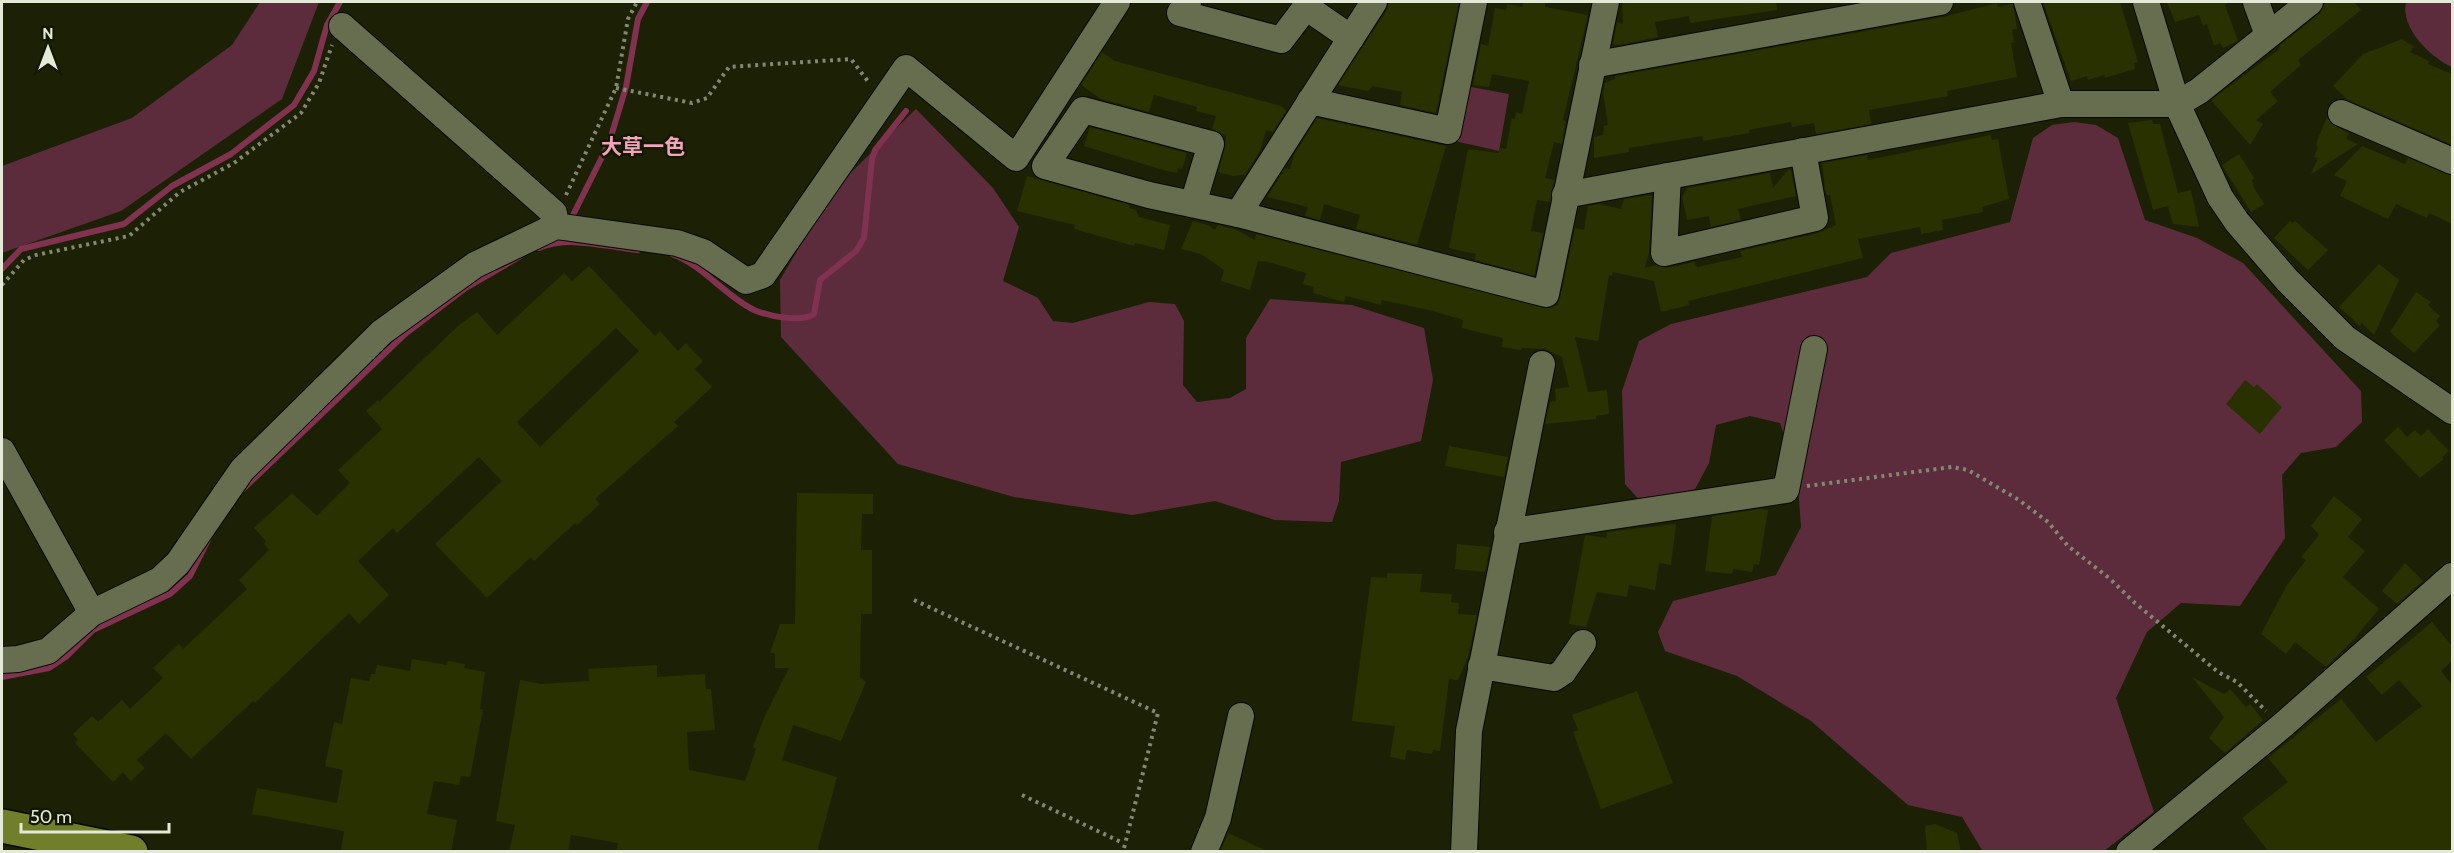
<svg xmlns="http://www.w3.org/2000/svg" width="2454" height="853" viewBox="0 0 2454 853" font-family="Cabin,'Noto Sans JP',sans-serif">
<style>
.green{fill:#5c2c3d}
.lines{fill:none;stroke-linecap:round;stroke-linejoin:round}
.stream{stroke:#813250;stroke-width:6}
.building{fill:#293101;fill-rule:evenodd}
.minor-casing{stroke:#070a00;stroke-width:28}
.major-casing{stroke:#070a00;stroke-width:36}
.path{stroke:#838872;stroke-width:4;stroke-dasharray:3 4.5;stroke-linecap:butt}
.minor{stroke:#676e50;stroke-width:26}
.major{stroke:#717f2b;stroke-width:33}
.labels{text-anchor:middle;dominant-baseline:central;stroke-width:5;stroke-linejoin:round;paint-order:stroke}
.quarter-label{font-size:21px;font-weight:bold;fill:#f3a3bd;stroke:#131800}
</style>
<rect width="100%" height="100%" fill="#1c2105"/>
<!-- green -->
<g class="green">
<polygon points="260,2 319,2 282,99 121,211 2,253 2,166 132,118 232,45"/>
<path d="M2406,2H2452V67C2430,57 2400,28 2406,2Z"/>
<polygon points="1466,86 1509,94 1499,151 1455,141"/>
<polygon points="916,109 993,188 1019,227 1003,281 1038,298 1053,321 1073,323 1149,302 1175,304 1184,321 1183,385 1197,402 1230,398 1246,389 1246,338 1270,299 1352,305 1424,328 1433,380 1421,441 1341,462 1339,501 1332,522 1275,520 1215,501 1132,515 1014,497 898,464 781,337 780,280 832,191"/>
<polygon points="2074,122 2096,125 2118,138 2145,220 2197,238 2243,263 2361,391 2362,422 2336,447 2301,453 2282,475 2285,538 2240,606 2181,603 2147,632 2116,698 2154,812 2104,851 1982,850 1962,817 1908,805 1811,721 1737,676 1665,651 1658,632 1673,601 1776,575 1801,527 1797,472 1780,423 1750,416 1716,425 1709,463 1695,489 1643,504 1625,484 1622,391 1639,341 1671,324 1867,277 1891,253 2010,222 2033,138 2052,125"/>
</g>
<g class="lines">
<!-- stream -->
<g class="stream">
<polyline points="569,223 609,143 626,87 638,19 647,2"/>
<path d="M539,248C568,235 607,247 638,250"/>
<path d="M672,254C704,266 725,296 754,310C768,316 801,323 814,314L820,280L856,251L864,238L872,159L875,150L906,111"/>
<polyline points="2,269 21,249 124,224 172,186 231,154 294,105 314,71 327,25 340,2"/>
<polyline points="243,489 405,334 464,289 519,257"/>
<polyline points="2,677 49,668 67,656 93,630 170,594 190,576 210,536"/>
</g>
</g>
<!-- building -->
<g class="building">
<polygon points="1389,2 1459,2 1436,113 1400,105 1402,92 1373,86 1368,91 1338,85 1387,10"/>
<polygon points="1523,2 1545,2 1545,7 1588,15 1563,120 1566,121 1562,144 1554,142 1545,178 1554,180 1550,202 1537,200 1531,231 1543,233 1534,276 1475,260 1476,254 1449,248 1468,149 1499,153 1499,148 1506,149 1512,118 1515,119 1516,112 1522,114 1529,81 1492,74 1489,87 1473,85 1481,44 1488,46 1495,8 1506,10 1507,4 1522,7"/>
<polygon points="1622,2 1776,2 1777,10 1690,23 1689,16 1655,22 1658,37 1619,45 1613,44 1617,22 1623,24"/>
<polygon points="2043,2 2120,2 2138,62 2134,63 2135,69 2105,78 2104,75 2088,80 2087,76 2071,81"/>
<polygon points="2167,2 2230,2 2225,5 2238,41 2223,48 2220,43 2214,46 2207,24 2203,26 2199,15 2175,22"/>
<polygon points="2326,2 2354,2 2361,10 2298,60 2301,65 2270,92 2278,101 2256,120 2263,124 2250,145 2211,100 2281,48 2279,46 2319,14"/>
<polygon points="1997,3 1998,7 2013,4 2017,29 2012,30 2014,42 2011,43 2017,77 1947,91 1948,96 1869,110 1871,124 1816,134 1814,123 1792,127 1791,122 1749,130 1750,133 1703,141 1702,136 1629,148 1629,152 1594,158 1594,137 1603,135 1604,126 1608,125 1603,92 1605,83 1615,79 1615,76 1943,17"/>
<polygon points="2402,39 2414,47 2410,52 2429,61 2428,64 2452,74 2452,145 2348,100 2333,86 2363,54"/>
<polygon points="1102,52 1115,61 1281,106 1286,111 1273,132 1266,130 1260,151 1245,175 1233,176 1218,172 1225,148 1226,136 1212,129 1216,116 1196,111 1197,107 1154,95 1149,112 1101,99 1081,85"/>
<polygon points="2327,117 2335,126 2349,133 2346,139 2358,144 2311,174 2318,158 2314,157 2318,147 2316,146 2317,141"/>
<polygon points="1317,118 1446,146 1417,245 1356,229 1360,215 1324,204 1320,220 1305,216 1308,207 1267,197 1285,168 1290,169 1294,155"/>
<polygon points="2152,120 2153,124 2160,124 2178,193 2191,190 2199,227 2173,224 2168,206 2153,210 2128,123"/>
<polygon points="1090,127 1187,153 1182,169 1178,168 1177,173 1163,170 1084,146"/>
<polygon points="1991,135 1992,140 1998,139 2009,199 1982,207 1983,212 1942,220 1943,230 1921,234 1920,227 1858,239 1863,258 1688,301 1689,305 1661,312 1654,281 1613,272 1612,276 1609,275 1598,341 1575,337 1588,392 1607,390 1609,414 1596,416 1596,419 1545,424 1550,402 1556,401 1555,389 1569,387 1562,357 1545,349 1522,348 1521,350 1502,347 1503,338 1462,328 1463,320 1433,311 1382,300 1381,305 1346,296 1344,302 1313,293 1314,287 1303,284 1306,273 1268,262 1258,261 1250,290 1221,281 1224,270 1201,254 1181,249 1193,221 1208,225 1215,230 1218,225 1235,229 1255,240 1256,234 1550,308 1557,305 1560,298 1575,228 1584,230 1588,206 1599,204 1621,209 1624,199 1652,195 1649,252 1645,268 1656,265 1667,268 1694,262 1698,269 1698,267 1742,257 1740,251 1818,233 1836,225 1830,195 1827,195 1825,189 1822,163 1867,155 1868,160"/>
<polygon points="2362,146 2405,164 2408,158 2452,176 2452,224 2429,213 2427,218 2396,204 2388,219 2340,196 2347,181 2334,175"/>
<polygon points="2239,154 2254,178 2252,180 2254,188 2264,204 2251,212 2222,165"/>
<polygon points="1789,169 1791,171 1796,196 1738,209 1741,220 1711,227 1709,216 1687,220 1682,197 1687,188 1770,173 1773,188"/>
<polygon points="1027,176 1130,205 1129,208 1136,210 1139,217 1170,225 1164,250 1135,243 1134,246 1074,229 1075,225 1017,211"/>
<polygon points="2290,221 2293,223 2295,221 2328,250 2308,270 2274,238"/>
<polygon points="2379,264 2399,280 2374,335 2362,323 2360,326 2339,307"/>
<path d="M589,266L655,336L660,331L678,351L686,343L703,361L695,369L712,387L674,422L678,426L595,499L600,504L577,525L575,523L534,561L531,557L487,598L435,544L502,481L479,457L397,533L393,528L358,561L389,595L359,624L349,613L255,703L253,701L191,759L166,733L137,760L145,768L131,781L123,772L113,782L75,743L78,740L73,734L92,716L98,722L122,700L130,709L163,678L153,668L179,644L183,649L247,589L239,580L269,550L264,544L266,541L254,528L292,493L317,516L350,483L338,470L382,429L366,411L378,400L379,402L459,325L477,312L497,335L564,273L572,281ZM616,328L639,351L540,447L517,422Z"/>
<polygon points="2416,292 2431,302 2428,305 2440,316 2436,321 2440,325 2414,353 2390,332"/>
<polygon points="2245,380 2254,387 2257,384 2282,407 2260,434 2226,404"/>
<polygon points="2398,427 2407,437 2415,430 2421,436 2428,429 2449,451 2442,457 2444,459 2420,478 2384,440"/>
<polygon points="1449,446 1508,457 1504,477 1445,466"/>
<polygon points="797,493 873,494 873,514 862,514 861,550 872,550 872,614 861,614 860,677 866,682 841,741 793,725 782,760 837,777 817,852 616,852 618,843 571,835 568,852 509,852 515,825 496,821 520,680 541,684 589,681 588,669 657,665 657,677 705,674 706,689 711,689 715,730 687,732 689,770 745,781 756,749 753,747 764,718 789,668 775,668 775,653 770,653 780,624 795,624"/>
<polygon points="2334,496 2362,519 2348,537 2365,551 2343,577 2379,609 2355,638 2326,667 2295,642 2286,654 2261,634 2287,585 2306,560 2301,557 2319,535 2311,526"/>
<polygon points="1760,509 1768,510 1759,565 1754,564 1752,572 1733,569 1732,574 1705,571 1712,516"/>
<polygon points="1676,524 1671,565 1659,563 1655,590 1629,585 1627,597 1597,592 1586,627 1569,624 1585,535 1606,538 1607,532"/>
<polygon points="1457,544 1490,547 1485,572 1455,569"/>
<polygon points="2405,563 2423,581 2397,604 2382,591"/>
<polygon points="1387,573 1422,574 1420,592 1452,594 1451,602 1459,603 1458,614 1477,615 1468,657 1458,680 1449,679 1440,751 1433,750 1432,754 1407,750 1405,760 1390,757 1395,726 1352,721 1371,577 1387,578"/>
<polygon points="2432,622 2452,646 2452,661 2441,671 2452,685 2452,852 2269,852 2242,818 2288,782 2268,758 2341,699 2376,742 2422,706 2399,680 2382,695 2366,677"/>
<polygon points="412,659 447,665 448,661 465,664 464,668 485,672 480,709 483,710 470,777 461,776 459,785 434,781 427,814 457,820 451,852 341,850 344,831 252,814 257,788 337,803 343,770 325,766 334,722 342,724 351,678 369,681 371,674 375,674 377,665 410,671"/>
<polygon points="2192,677 2224,694 2230,689 2246,707 2250,704 2263,720 2225,753 2209,738 2224,717"/>
<polygon points="1637,691 1673,783 1601,809 1573,732 1578,730 1572,715"/>
<polygon points="1935,824 1957,833 1961,852 1927,852 1925,826"/>
<polygon points="1228,833 1269,852 1220,852"/>
</g>
<g class="lines">
<!-- minor casing -->
<g class="minor-casing">
<g id="minor">
<polyline points="1188,2 1180,13 1281,40 1306,7 1351,38"/>
<polyline points="2027,2 2061,104"/>
<polyline points="2146,2 2177,104 2220,197 2237,222 2287,280 2345,338 2452,411"/>
<polyline points="2256,2 2268,35"/>
<polyline points="342,26 554,213 556,226"/>
<polyline points="1592,65 1940,2"/>
<polyline points="1310,101 1448,131 1474,2"/>
<polyline points="2341,113 2452,161"/>
<polyline points="1668,176 1664,253 1815,218 1803,151"/>
<polyline points="1565,195 2061,104 2177,104 2199,91 2310,2"/>
<polyline points="1193,204 1211,144 1083,110 1045,166 1149,195 1238,214 1546,294 1606,2"/>
<polyline points="1238,214 1374,2"/>
<polyline points="2,451 92,613"/>
<polyline points="1507,532 1786,490 1814,349"/>
<polyline points="2,660 18,659 48,651 92,613 160,580 178,563 242,470 382,332 475,265 556,226 677,243 703,252 746,281 763,275 906,68 1016,158 1117,2"/>
<polyline points="1481,666 1554,678 1563,672 1583,643"/>
<polyline points="1204,852 1218,818 1241,716"/>
<polyline points="1464,852 1469,731 1542,364"/>
<polyline points="2129,852 2283,725 2452,576"/>
</g>
</g>
<!-- major casing -->
<g class="major-casing">
<polyline id="major" points="2,826 131,852"/>
</g>
<!-- path -->
<g class="path">
<polyline points="616,88 692,103 707,98 729,67 851,59 870,84"/>
<polyline points="566,195 616,88 628,19 637,2"/>
<polyline points="2,285 24,260 36,255 129,236 180,192 234,163 301,113 319,83 332,45"/>
<polyline points="1807,486 1952,467 1968,470 2019,500 2048,522 2068,546 2109,578 2135,603 2218,672 2237,682 2266,711"/>
<polyline points="914,600 1158,713 1123,852"/>
<polyline points="1022,795 1123,843"/>
</g>
<!-- minor -->
<use href="#minor" class="minor"/>
<!-- major -->
<use href="#major" class="major"/>
</g>
<g class="labels">
<!-- quarter labels -->
<g class="quarter-label">
<text x="643" y="146">大草一色</text>
</g>
</g>
<!-- border -->
<rect width="2454" height="853" fill="none" stroke="#e4e9d8" stroke-width="6"/>
<!-- north arrow -->
<g transform="translate(48 48)" stroke="#131800" stroke-width="4.5" paint-order="stroke">
<path d="M0-4.5L10 22L0 15L-10 22Z" fill="#e4e9d8"/>
<text y="-9" font-size="16" font-weight="bold" text-anchor="middle" fill="#e4e9d8">N</text>
</g>
<!-- scale -->
<path d="M21 823v9h148v-9" fill="none" stroke="#e4e9d8" stroke-width="3"/>
<text x="30" y="823" font-size="18" fill="#e4e9d8" stroke="#131800" stroke-width="4.5" paint-order="stroke">50 m</text>
</svg>
